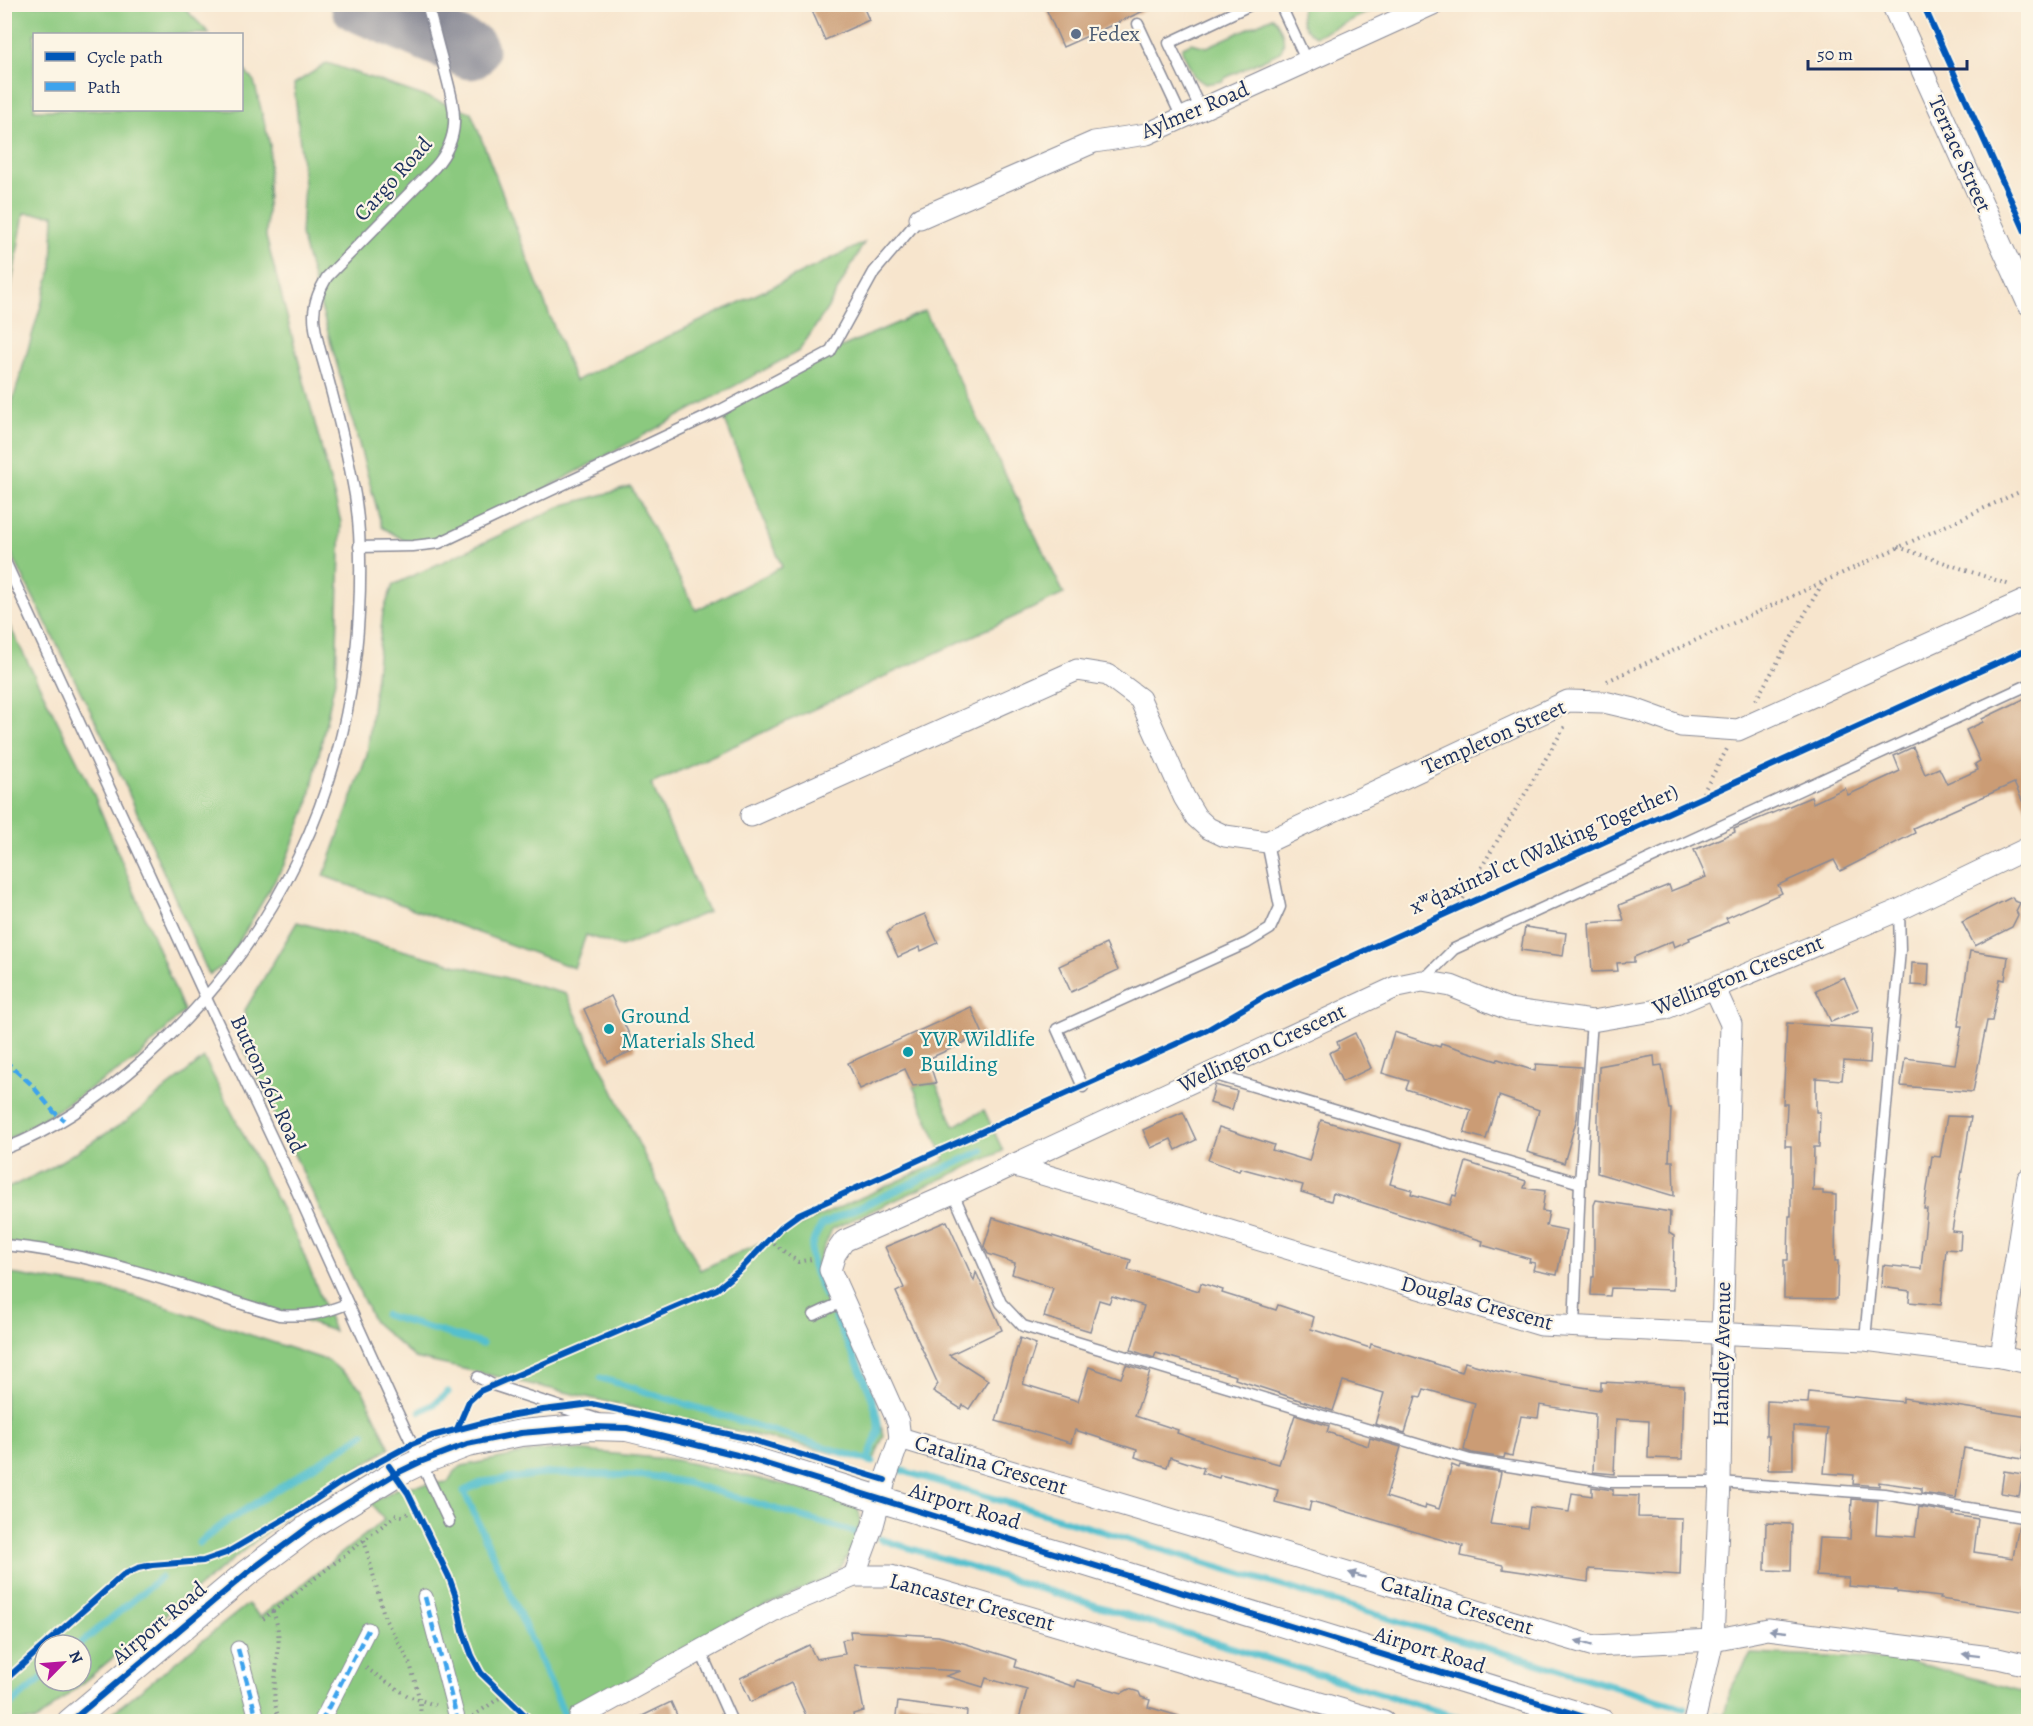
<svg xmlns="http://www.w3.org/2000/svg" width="2033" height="1726" viewBox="0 0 2033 1726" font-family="Alegreya,serif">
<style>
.green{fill:#8bc97f;stroke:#537c6e;stroke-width:1.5;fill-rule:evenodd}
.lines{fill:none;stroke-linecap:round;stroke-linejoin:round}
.stream{stroke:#54c0ce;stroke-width:7}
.taxiway{stroke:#898a96;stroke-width:57}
.building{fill:#cb9c75}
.service-casing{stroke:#898a96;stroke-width:13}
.pedestrian-casing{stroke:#898a96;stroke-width:17}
.minor-casing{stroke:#898a96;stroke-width:23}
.tertiary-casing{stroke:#898a96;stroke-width:28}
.path{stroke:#898a96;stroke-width:4;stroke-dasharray:1.5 4.5;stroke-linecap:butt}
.service{stroke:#fff;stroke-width:10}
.pedestrian{stroke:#fff;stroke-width:15}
.minor{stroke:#fff;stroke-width:21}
.tertiary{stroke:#fff;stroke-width:26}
.quiet{stroke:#3da3ed;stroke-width:4.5;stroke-dasharray:9 4.5;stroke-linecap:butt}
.cycleway-casing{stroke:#fcf5e5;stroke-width:10}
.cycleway{stroke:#0057b8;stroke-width:6}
.oneway{fill:#8d97ae}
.service-dot{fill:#5c6f8a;stroke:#fcf5e5;stroke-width:2}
.culture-dot{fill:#0f9aa8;stroke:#fcf5e5;stroke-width:2}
.labels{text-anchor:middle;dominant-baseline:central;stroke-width:4.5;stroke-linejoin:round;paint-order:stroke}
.service-label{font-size:22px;fill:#4e5e75;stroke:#fcf5e5;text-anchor:start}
.street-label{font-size:22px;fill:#1b2f5e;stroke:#fcf5e5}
.culture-label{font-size:22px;fill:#0d838f;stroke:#fcf5e5;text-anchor:start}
</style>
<rect width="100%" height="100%" fill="#fcf5e5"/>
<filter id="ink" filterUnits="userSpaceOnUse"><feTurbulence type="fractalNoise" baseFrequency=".0167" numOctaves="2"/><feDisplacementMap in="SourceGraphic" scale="12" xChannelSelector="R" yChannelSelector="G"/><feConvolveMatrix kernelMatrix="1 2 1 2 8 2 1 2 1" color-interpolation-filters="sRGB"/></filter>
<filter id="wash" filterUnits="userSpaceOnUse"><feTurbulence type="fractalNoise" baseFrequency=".008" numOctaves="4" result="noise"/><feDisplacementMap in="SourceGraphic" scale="24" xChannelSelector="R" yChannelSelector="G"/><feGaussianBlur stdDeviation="1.35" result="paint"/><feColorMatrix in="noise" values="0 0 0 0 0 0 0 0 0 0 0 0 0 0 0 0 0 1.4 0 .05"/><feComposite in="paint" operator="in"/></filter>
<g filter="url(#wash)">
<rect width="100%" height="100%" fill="#f7e5cd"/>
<!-- green -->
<g class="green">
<polygon points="5,5 181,5 210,34 34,34 34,110 242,110 242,68 254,81 270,145 266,237 341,522 336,676 308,805 284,865 226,964 209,975 106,742 5,541 5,427 52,268 54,215 24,213 5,322"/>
<path d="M1303,5V4L1384,5L1316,36C1303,30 1298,17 1303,5Z"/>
<path d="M1273,17C1281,26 1288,42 1280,52L1223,79V81L1205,84L1194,76L1182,51L1183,47L1191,43L1207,47Z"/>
<polygon points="327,63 471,112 575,381 864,243 827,309 799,351 447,542 413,546 382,527 301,235 304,184 294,84"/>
<polygon points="925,311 1064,594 651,784 708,912 621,947 586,935 574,968 324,876 367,755 383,612 393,585 564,505 631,487 696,610 782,567 721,410 830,352"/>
<polygon points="5,617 92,790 184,1011 138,1058 54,1112 5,1141"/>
<polygon points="297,922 566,994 700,1270 945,1160 913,1086 936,1083 954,1126 984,1110 1003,1151 832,1229 817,1264 867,1379 884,1435 873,1462 415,1358 374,1322 242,1045 245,1010"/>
<polygon points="204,1058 300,1245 334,1331 175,1278 5,1242 4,1190 50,1168 125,1122"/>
<path d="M5,1273L118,1291L329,1361L362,1389L390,1448L294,1509L36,1721H5ZM45,1645H81V1681H45Z"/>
<path d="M564,1449L676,1460L830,1495C839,1498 849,1500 856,1507C868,1521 850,1552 842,1565C838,1570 832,1574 828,1578L723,1625L561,1721L101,1722L248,1604L260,1617L384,1520L371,1503L403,1485L411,1486L448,1482L454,1472L462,1466L536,1451Z"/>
<polygon points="1751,1654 1906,1660 2028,1693 2028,1721 1723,1721 1730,1690"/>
</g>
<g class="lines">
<!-- stream -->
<g class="stream">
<path d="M825,1296C813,1269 802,1250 823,1224L982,1151"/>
<polyline points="385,1315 482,1344"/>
<path d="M835,1318C847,1344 880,1402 878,1429C877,1439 870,1451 868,1461"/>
<polyline points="601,1378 873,1462"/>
<polyline points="421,1411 434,1404 448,1392"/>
<polyline points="900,1470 1684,1708"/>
<polyline points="880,1539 1473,1722"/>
<polyline points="199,1543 226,1522 364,1434"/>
<polyline points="79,1645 160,1578"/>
<polyline points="4,1710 45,1676"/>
<polyline points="1716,1716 1734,1722"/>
<polyline points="568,1722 464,1491 483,1482 550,1473 650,1476 688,1483 854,1532"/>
</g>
<!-- taxiway -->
<polyline class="taxiway" points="359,4 470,51"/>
</g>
<g id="blocks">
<!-- building -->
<g class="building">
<polygon points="809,4 862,4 869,20 825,40"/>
<polygon points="1044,4 1159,4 1063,47"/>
<polygon points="2028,697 2028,813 2014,783 1913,828 1915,833 1840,871 1834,860 1778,885 1782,893 1726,918 1728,922 1689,938 1690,940 1674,947 1672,941 1634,957 1634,962 1617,963 1618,971 1592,972 1589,923 1624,920 1619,905 1669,885 1671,891 1706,877 1694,850 1735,832 1734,829 1811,797 1813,803 1845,788 1848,795 1900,771 1894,756 1913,747 1925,774 1939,768 1947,784 1978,770 1975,764 1980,761 1966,730 1983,722 1982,719"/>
<polygon points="2012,897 2014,901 2020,903 2016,911 2018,915 2012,927 1975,946 1962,922"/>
<polygon points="925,914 938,943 921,951 920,947 898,957 887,933 893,927"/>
<polygon points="1525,927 1566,933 1563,956 1521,950"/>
<polygon points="1106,944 1118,970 1071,992 1059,966"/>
<polygon points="1970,951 2008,957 2005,980 2000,979 1992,1021 1987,1021 1973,1092 1901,1086 1905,1058 1955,1064 1962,1026 1958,1026"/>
<polygon points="1912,963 1929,964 1928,986 1911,985"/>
<polygon points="1844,977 1859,1010 1831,1022 1816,990"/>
<polygon points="611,996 636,1049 608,1062 584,1009"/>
<polygon points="971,1007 983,1034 928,1059 936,1083 913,1086 905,1069 860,1089 848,1063"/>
<polygon points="1787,1023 1872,1029 1870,1063 1844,1061 1842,1080 1816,1078 1816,1112 1820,1112 1819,1147 1814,1147 1813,1191 1823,1191 1823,1194 1836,1195 1835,1261 1838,1261 1837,1299 1784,1298 1784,1260 1788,1260 1789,1216 1791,1216 1791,1146 1785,1146 1787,1104 1783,1104"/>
<polygon points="1394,1032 1440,1047 1441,1043 1497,1061 1498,1059 1535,1071 1536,1064 1581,1067 1577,1118 1564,1163 1527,1152 1539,1110 1499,1096 1486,1139 1464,1133 1471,1110 1406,1089 1409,1081 1382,1073"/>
<polygon points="1355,1033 1371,1068 1342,1082 1329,1053 1339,1048 1337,1042"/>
<polygon points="1654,1056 1655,1066 1662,1065 1669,1109 1671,1109 1669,1161 1673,1161 1674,1196 1597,1173 1599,1066"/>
<polygon points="1215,1085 1237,1091 1232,1110 1210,1103"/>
<polygon points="1183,1112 1196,1140 1176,1150 1171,1139 1151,1148 1143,1130"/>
<polygon points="1947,1116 1971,1117 1952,1231 1961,1232 1960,1250 1946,1249 1941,1305 1909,1302 1910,1291 1881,1287 1883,1265 1921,1269 1927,1209 1924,1209 1932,1156 1940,1157"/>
<polygon points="1321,1120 1402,1144 1390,1184 1412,1190 1411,1194 1450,1205 1453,1195 1456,1196 1466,1162 1526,1181 1524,1188 1545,1191 1542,1211 1549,1212 1546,1226 1566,1230 1557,1275 1533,1270 1535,1263 1529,1262 1530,1259 1482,1245 1483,1241 1333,1193 1331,1201 1301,1192 1303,1185 1240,1168 1239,1171 1208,1160 1219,1127 1274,1145 1272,1150 1309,1161"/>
<polygon points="1596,1200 1670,1212 1669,1233 1674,1236 1673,1290 1611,1288 1610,1296 1591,1295 1592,1277 1594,1277 1594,1205"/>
<polygon points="993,1218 1131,1260 1128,1270 1199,1291 1201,1283 1223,1290 1222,1293 1276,1310 1278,1305 1314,1317 1311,1329 1370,1348 1371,1344 1462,1372 1465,1362 1492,1370 1544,1381 1601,1390 1601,1382 1684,1386 1682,1459 1648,1458 1649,1421 1616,1419 1614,1474 1593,1472 1595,1414 1540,1405 1538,1418 1521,1416 1512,1456 1505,1454 1504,1458 1472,1453 1464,1450 1475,1403 1424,1389 1421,1397 1416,1396 1405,1433 1375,1424 1384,1393 1343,1381 1333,1411 1235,1379 1236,1376 1156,1353 1154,1358 1131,1350 1144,1306 1112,1296 1109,1303 1099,1300 1090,1331 1044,1317 1053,1288 1012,1274 1015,1263 988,1254 984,1246"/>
<polygon points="947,1221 974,1281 976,1272 1002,1330 949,1355 988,1380 969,1409 963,1405 961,1409 933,1391 938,1384 896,1292 904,1288 885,1247"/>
<polygon points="1020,1338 1036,1344 1023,1384 1078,1401 1089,1367 1121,1378 1126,1365 1150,1372 1135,1416 1178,1430 1177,1433 1227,1450 1279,1464 1295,1415 1329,1426 1327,1432 1368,1446 1370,1438 1401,1447 1386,1497 1425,1509 1426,1505 1439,1509 1452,1465 1459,1468 1460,1465 1501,1472 1490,1524 1527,1528 1530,1507 1569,1512 1572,1493 1592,1496 1592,1487 1613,1490 1613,1495 1639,1496 1638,1517 1682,1518 1680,1575 1589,1569 1588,1582 1503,1569 1503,1565 1461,1556 1463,1546 1311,1501 1309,1511 1275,1502 1278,1490 1220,1475 1219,1478 1202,1473 1204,1468 1170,1457 1167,1467 1135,1457 1137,1450 1075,1430 1071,1443 996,1421"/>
<polygon points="1809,1392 1903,1402 1903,1398 2028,1417 2022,1459 1964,1448 1956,1498 1921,1493 1921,1488 1879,1482 1879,1486 1853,1484 1854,1475 1824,1473 1828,1429 1793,1426 1793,1470 1768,1470 1769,1436 1766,1436 1767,1401 1808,1403"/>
<polygon points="2004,1471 2023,1474 2019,1496 2001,1493"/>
<polygon points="1852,1499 1878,1501 1876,1534 1915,1537 1919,1507 1954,1513 1953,1515 1978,1519 1974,1552 2013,1558 2019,1524 2028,1525 2028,1612 1940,1599 1941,1597 1897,1592 1897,1590 1848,1586 1849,1578 1816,1576 1819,1538 1850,1539"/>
<polygon points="1766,1523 1792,1524 1791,1571 1765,1570"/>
<polygon points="850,1631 938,1636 950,1639 1009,1657 1017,1660 1015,1667 1075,1687 1077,1680 1122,1693 1129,1689 1139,1692 1141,1697 1150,1700 1148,1707 1182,1717 1182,1722 1018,1722 1027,1690 986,1678 983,1687 946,1676 961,1671 855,1665 864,1711 853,1714 854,1722 809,1722 791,1683 751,1702 740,1678 809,1645 816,1659 845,1654 842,1640 851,1638"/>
<polygon points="671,1702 680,1722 630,1722"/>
<polygon points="898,1702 967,1711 966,1722 895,1722"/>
</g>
</g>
</g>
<g filter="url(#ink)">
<use href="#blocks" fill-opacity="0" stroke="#898a96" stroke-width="1.5"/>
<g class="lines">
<!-- service casing -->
<g class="service-casing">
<g id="service">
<polyline points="1280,4 1307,62"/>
<polyline points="1138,24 1182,118"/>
<polyline points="1201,110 1169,43 1252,4"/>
<polyline points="359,547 413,546 439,543 721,410 830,352 874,272 920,218"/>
<polyline points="4,559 206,998 295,1187 392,1401 449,1522"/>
<polyline points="1422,981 1454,949 2028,685"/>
<polyline points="1212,1074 1580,1183"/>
<polyline points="1083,1087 1057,1029 1247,943 1270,929 1280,907 1267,842"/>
<path d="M4,1149C57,1129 104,1095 146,1058C277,940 350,789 359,613C361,574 361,533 355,495C348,455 338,415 327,375C322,356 314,335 314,315C314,301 320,289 327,277L435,167C464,134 454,106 444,67C438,46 433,25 427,4"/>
<polyline points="953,1193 1001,1303 1023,1326 1470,1460 1610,1482 1720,1482 1884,1494 2028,1518"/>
<path d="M4,1245C99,1253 189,1289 279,1315C307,1317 321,1314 347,1304"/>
<polyline points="814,1315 844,1301"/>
<polyline points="1574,1327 1580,1183 1592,1021"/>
<polyline points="1865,1340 1900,950 1899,910"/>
<polyline points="478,1377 493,1385 597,1419"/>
<polyline points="700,1650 732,1722"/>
</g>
</g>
<!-- pedestrian casing -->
<g class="pedestrian-casing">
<g id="pedestrian">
<polyline points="425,1597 458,1722"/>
<polyline points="238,1649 258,1722"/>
<polyline points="321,1722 368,1630"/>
</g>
</g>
<!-- minor casing -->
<g class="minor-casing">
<g id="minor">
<polyline points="1892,4 2028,304"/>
<polyline points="920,218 1094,142 1147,134 1433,4"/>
<polyline points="751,816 1077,670 1108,675 1140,699 1184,797 1196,817 1208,828 1225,836 1267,842 1568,701 1604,702 1634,709 1681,726 1738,730 2028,599"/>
<polyline points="1012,1165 1541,1325 1865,1340 2001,1357 2028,1363"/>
<polyline points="2001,1357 2028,1179"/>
<polyline points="900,1438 1594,1646 1713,1640 1768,1629 1998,1658 2028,1665"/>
<polyline points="854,1576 873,1525 885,1480 900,1438 898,1422 830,1270 835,1254 844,1241 953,1193 1398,986 1422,981 1451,986 1508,1009 1592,1021 1664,1009 1899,910 2028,848"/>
<polyline points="580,1717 778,1608 854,1576 891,1576 1384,1722"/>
<polyline points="1694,1722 1713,1640 1720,1482 1722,1333 1731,1024 1715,989"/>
</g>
</g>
<!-- tertiary casing -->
<g class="tertiary-casing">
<polyline id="tertiary" points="70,1722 247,1573 313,1524 395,1474 420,1462 467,1444 521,1433 591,1427 627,1428 737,1455 1601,1722"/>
</g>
<!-- path -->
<g class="path">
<polyline points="1898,547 2010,585"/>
<polyline points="1607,681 2028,488"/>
<polyline points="1756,700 1823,582"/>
<polyline points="1700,798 1727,749"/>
<polyline points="1457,909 1565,726"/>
<polyline points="769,1240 798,1262 812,1259"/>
<polyline points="364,1540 385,1619 404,1651 411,1667 420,1701 421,1722"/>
<path d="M273,1611C289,1653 264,1680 280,1722"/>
<polyline points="263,1619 396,1515 403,1516 416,1509"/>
<polyline points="366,1668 408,1696 435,1705"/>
<polyline points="473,1716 504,1695"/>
</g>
<!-- service -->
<use href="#service" class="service"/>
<!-- pedestrian -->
<use href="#pedestrian" class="pedestrian"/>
<!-- minor -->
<use href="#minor" class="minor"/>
<!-- tertiary -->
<use href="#tertiary" class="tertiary"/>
<!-- quiet -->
<g class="quiet">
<polyline points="4,1060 31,1084 54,1112 64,1120"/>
<polyline points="425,1597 458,1722"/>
<polyline points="238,1649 258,1722"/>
<polyline points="321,1722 368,1630"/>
</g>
<!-- cycleway casing -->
<g class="cycleway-casing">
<g id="cycleway">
<polyline points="1923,4 2028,238"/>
<polyline points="457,1429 469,1401 480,1391 717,1289 741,1269 781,1227 799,1214 1207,1030 1265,996 2028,649"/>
<polyline points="389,1466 408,1493 449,1577 456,1597 463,1631 472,1656 481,1673 532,1722"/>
<polyline points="4,1681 123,1575 138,1568 152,1565 203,1561 226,1553 298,1511 340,1483 412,1444 432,1436 509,1416 543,1410 592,1404 746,1438 885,1480"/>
<polyline points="70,1722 247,1573 313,1524 395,1474 420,1462 467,1444 521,1433 591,1427 627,1428 737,1455 1601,1722"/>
</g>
</g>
<!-- cycleway -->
<use href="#cycleway" class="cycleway"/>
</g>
<!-- one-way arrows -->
<defs><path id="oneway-solid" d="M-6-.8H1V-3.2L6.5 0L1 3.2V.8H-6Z" transform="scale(1.5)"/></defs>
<g class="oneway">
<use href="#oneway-solid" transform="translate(1357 1575) rotate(-163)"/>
<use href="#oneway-solid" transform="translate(1778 1631) rotate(-174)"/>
<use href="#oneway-solid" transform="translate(1584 1643) rotate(-163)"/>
<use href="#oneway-solid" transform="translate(1971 1655) rotate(-173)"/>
</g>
</g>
<!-- markers -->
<circle class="service-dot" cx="1076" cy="34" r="6"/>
<g class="culture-dot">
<circle cx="609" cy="1029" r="6"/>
<circle cx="908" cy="1052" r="6"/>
</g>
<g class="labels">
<!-- service labels -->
<g class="service-label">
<text x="1088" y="34">Fedex</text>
</g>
<!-- street labels -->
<g class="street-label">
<text transform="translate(1195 110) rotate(-23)">Aylmer Road</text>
<text transform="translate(1960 154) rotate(66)">Terrace Street</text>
<text transform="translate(393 179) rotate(-48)">Cargo Road</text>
<text transform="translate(1494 737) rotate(-24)">Templeton Street</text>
<text transform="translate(1544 849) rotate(-24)">xʷq̓axintəl̕ ct (Walking Together)</text>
<text transform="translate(1738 975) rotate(-22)">Wellington Crescent</text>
<text transform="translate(1262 1048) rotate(-25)">Wellington Crescent</text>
<text transform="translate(268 1084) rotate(65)">Button 26L Road</text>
<text transform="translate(1477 1303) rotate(15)">Douglas Crescent</text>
<text transform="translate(1722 1354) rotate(-89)">Handley Avenue</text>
<text transform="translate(991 1465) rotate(17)">Catalina Crescent</text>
<text transform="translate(965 1506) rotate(17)">Airport Road</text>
<text transform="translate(972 1602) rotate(15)">Lancaster Crescent</text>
<text transform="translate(1457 1605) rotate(17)">Catalina Crescent</text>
<text transform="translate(159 1623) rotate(-40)">Airport Road</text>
<text transform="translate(1430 1650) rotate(17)">Airport Road</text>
</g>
<!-- culture labels -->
<g class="culture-label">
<text x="621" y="1016">Ground<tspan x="621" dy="25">Materials Shed</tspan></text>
<text x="920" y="1039">YVR Wildlife<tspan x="920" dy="25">Building</tspan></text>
</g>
</g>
<!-- margin -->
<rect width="2033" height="1726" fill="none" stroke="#fcf5e5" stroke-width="24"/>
<!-- legend -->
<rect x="33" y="33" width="210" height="78" fill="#fcf5e5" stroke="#a2a6af" stroke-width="1.5"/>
<rect x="45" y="52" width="30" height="9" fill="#0057b8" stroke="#a2a6af" stroke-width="1.5"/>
<text x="87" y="63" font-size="18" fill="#1b2f5e">Cycle path</text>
<rect x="45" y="82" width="30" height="9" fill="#3da3ed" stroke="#a2a6af" stroke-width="1.5"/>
<text x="87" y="93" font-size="18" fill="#1b2f5e">Path</text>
<!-- north arrow -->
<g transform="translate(63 1663) rotate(65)"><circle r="28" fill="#fcf5e5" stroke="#a2a6af" stroke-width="1.5"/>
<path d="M0-4.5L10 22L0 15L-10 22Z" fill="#b5179e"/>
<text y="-9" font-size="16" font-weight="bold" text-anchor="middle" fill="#1b2f5e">N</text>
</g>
<!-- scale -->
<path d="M1808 60v9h159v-9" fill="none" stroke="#1b2f5e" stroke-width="3"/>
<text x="1817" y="60" font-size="18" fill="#1b2f5e" stroke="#fcf5e5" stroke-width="4.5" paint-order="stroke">50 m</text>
</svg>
